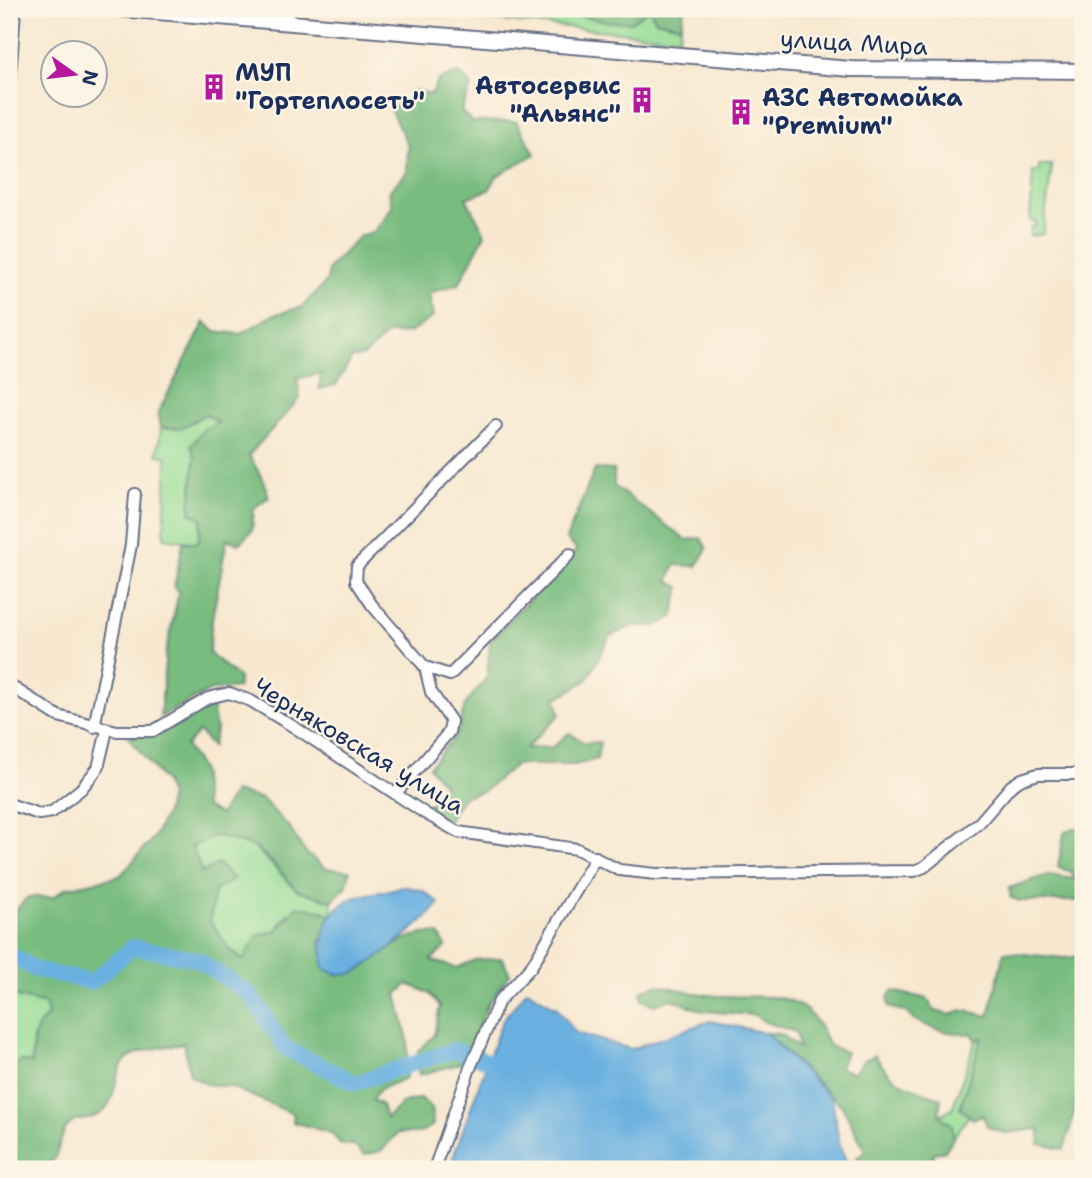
<svg xmlns="http://www.w3.org/2000/svg" width="1092" height="1178" viewBox="0 0 1092 1178" font-family="'Shantell Sans',sans-serif">
<style>
.green{fill:#97dd96;stroke:#59867a;stroke-width:2}
.forest{fill:#79bc7f;stroke:#4a766e;stroke-width:2}
.water{fill:#69b0e0;stroke:#42709f;stroke-width:2}
.lines{fill:none;stroke-linecap:round;stroke-linejoin:round}
.river{stroke:#69b0e0;stroke-width:16}
.minor-casing{stroke:#687086;stroke-width:14}
.tertiary-casing{stroke:#687086;stroke-width:16}
.secondary-casing{stroke:#687086;stroke-width:18}
.minor{stroke:#fff;stroke-width:10}
.tertiary{stroke:#fff;stroke-width:12}
.secondary{stroke:#fff;stroke-width:14}
.labels{text-anchor:middle;dominant-baseline:central;stroke-width:5;stroke-linejoin:round;paint-order:stroke}
.street-label{font-size:24px;fill:#1b2f5e;stroke:#fcf5e5}
.poi-label{font-size:24px;font-weight:bold;fill:#1b2f5e;stroke:#fcf5e5;text-anchor:start}
</style>
<rect width="100%" height="100%" fill="#fcf5e5"/>
<filter id="ink" filterUnits="userSpaceOnUse"><feTurbulence type="fractalNoise" baseFrequency=".0143" numOctaves="2"/><feDisplacementMap in="SourceGraphic" scale="14" xChannelSelector="R" yChannelSelector="G"/><feConvolveMatrix kernelMatrix="1 2 1 2 8 2 1 2 1" color-interpolation-filters="sRGB"/></filter>
<filter id="wash" filterUnits="userSpaceOnUse"><feTurbulence type="fractalNoise" baseFrequency=".00686" numOctaves="4" result="noise"/><feDisplacementMap in="SourceGraphic" scale="28" xChannelSelector="R" yChannelSelector="G"/><feGaussianBlur stdDeviation="1.57" result="paint"/><feColorMatrix in="noise" values="0 0 0 0 0 0 0 0 0 0 0 0 0 0 0 0 0 1.4 0 .05"/><feComposite in="paint" operator="in"/></filter>
<g filter="url(#wash)">
<rect width="100%" height="100%" fill="#f8e8d0"/>
<!-- green -->
<g class="green">
<polygon points="400,9 548,9 631,22 649,9 656,20 681,26 679,38 400,11"/>
<polygon points="1039,165 1052,165 1043,234 1030,236 1030,227 1036,226 1035,221 1030,221 1033,172 1039,171"/>
<polygon points="206,414 219,422 191,446 195,457 190,513 202,517 198,543 164,538 167,457 157,455 161,428 181,428"/>
<polygon points="215,835 254,847 297,890 332,901 332,916 321,910 287,914 276,931 257,937 243,960 229,949 210,921 214,891 233,879 203,874 191,847"/>
<polygon points="9,995 46,1004 48,1016 33,1038 32,1063 20,1061 9,1069"/>
<polygon points="982,1037 960,1108 969,1116 953,1138 952,1125 939,1115 952,1109 976,1040"/>
</g>
<!-- forest -->
<g class="forest">
<polygon points="548,9 684,9 681,26 656,20 649,9 631,22 609,22"/>
<polygon points="459,73 472,85 461,111 472,122 516,121 535,154 497,176 489,190 466,198 485,234 459,284 429,293 433,317 409,333 387,334 364,356 352,358 336,385 319,389 321,373 297,379 300,398 249,455 262,478 269,497 254,508 252,530 239,544 227,539 212,619 209,653 239,678 238,688 211,690 160,717 166,652 179,592 174,588 183,542 198,543 202,518 190,513 195,457 191,446 203,430 218,422 206,414 181,428 161,428 158,413 205,322 214,331 240,334 273,315 302,307 327,281 329,268 360,236 375,231 392,207 389,191 407,172 408,145 390,109 406,102 415,91 432,94 438,80"/>
<polygon points="595,469 614,470 614,486 686,540 701,538 707,549 697,566 675,565 668,581 680,587 673,617 656,626 633,626 610,636 587,680 556,699 560,714 526,748 553,747 569,733 585,743 600,742 597,759 575,765 515,765 484,791 464,796 447,821 426,808 444,785 429,767 457,733 465,705 487,677 490,641 577,550 566,539"/>
<path d="M212,706L216,730L212,747L199,731L186,746L201,769L205,807L220,815L234,792L262,799L289,827L305,852L325,868L350,871L346,887L332,901L297,890L269,859L254,847L215,835L192,847L202,873L218,864L234,879L214,891L210,921L229,949L243,960L257,936L276,931L297,906L321,910L332,916L320,943L335,974C380,973 389,929 439,934L446,947L431,960L457,968L475,960L502,958L510,974L488,1004L463,1063L419,1075L418,1051L434,1036L440,1006L429,993L408,984L397,994L408,1041L406,1078L380,1089L372,1100L382,1105L386,1118L404,1102L421,1098L431,1108L433,1125L420,1133H398L381,1151L364,1155L354,1145L341,1144L331,1133L293,1122L294,1114L231,1087L206,1084L190,1075L184,1043C169,1047 144,1048 131,1056C105,1072 128,1120 75,1120L65,1129L54,1160L35,1169H9V1069L20,1061L32,1063C33,1045 32,1028 48,1016L46,1004L9,995V917L28,897H53L66,888L120,876L154,837L166,813L170,795L164,781L128,737C165,735 180,712 212,706Z"/>
<polygon points="1074,828 1083,828 1083,901 1021,901 1011,898 1009,888 1048,875 1075,879 1072,872 1058,867 1064,833"/>
<path d="M1004,952L1063,958L1083,956C1083,1022 1086,1086 1064,1149L1039,1144L1040,1129L1005,1133L988,1127L982,1115L973,1119L960,1108L982,1038L976,1040L972,1033C954,1036 916,1026 906,1012L889,1007L888,998L892,991L927,999L935,1011L951,1015L961,1010L989,1016Z"/>
<path d="M656,985C676,988 703,996 721,996C773,999 805,985 829,1046L846,1052L840,1068L853,1073L864,1060L875,1055C890,1083 912,1088 941,1098L939,1115L952,1125L953,1138L945,1151L933,1153L935,1169H878L857,1158L865,1150L842,1106L766,1033L780,1034L799,1048L796,1032L765,1022L755,1015L703,1011L672,999L655,1005L642,1000L641,991Z"/>
</g>
<!-- water -->
<g class="water">
<path d="M403,886L423,891L439,903C434,914 363,972 350,974C340,976 332,973 324,969C320,947 322,917 344,903C359,892 385,894 403,886Z"/>
<polygon points="527,990 557,1008 576,1033 631,1049 710,1021 766,1033 832,1099 839,1142 849,1169 449,1169 502,1021"/>
</g>
<g class="lines">
<!-- river -->
<polyline class="river" points="9,954 36,970 92,982 133,947 197,959 250,994 285,1048 355,1083 454,1050 488,1061"/>
</g>
</g>
<g filter="url(#ink)">
<g class="lines">
<!-- minor casing -->
<g class="minor-casing">
<g id="minor">
<polyline points="276,21 293,9"/>
<polyline points="425,667 450,675 570,554"/>
<polyline points="9,685 58,716 117,731 153,731 208,698 229,693 251,701 294,727 426,814 458,832 577,849 619,870 656,874 914,871 924,867 980,822 1011,786 1022,779 1038,774 1083,774"/>
<polyline points="94,727 131,545 135,494"/>
<polyline points="397,792 449,732 451,721 431,692 425,667 372,605 356,581 357,566 496,426"/>
<polyline points="9,804 39,814 52,812 81,789 98,768 107,730"/>
<polyline points="434,1169 470,1068 499,1001 531,967 596,857"/>
</g>
</g>
<!-- tertiary casing -->
<g class="tertiary-casing">
<polyline id="tertiary" points="9,80 14,9"/>
</g>
<!-- secondary casing -->
<g class="secondary-casing">
<polyline id="secondary" points="121,9 851,69 1083,71"/>
</g>
<!-- minor -->
<use href="#minor" class="minor"/>
<!-- tertiary -->
<use href="#tertiary" class="tertiary"/>
<!-- secondary -->
<use href="#secondary" class="secondary"/>
</g>
</g>
<!-- icons -->
<defs>
<g id="building-bare" transform="scale(2.1)"><path d="M-4-6H4V6H1V3H-1V6H-4ZM-2.5-4.3h1.7v1.8h-1.7ZM.8-4.3h1.7v1.8H.8ZM-2.5-1h1.7V.8h-1.7ZM.8-1h1.7V.8H.8Z" fill="#b5179e" stroke="#fcf5e5" stroke-width="2.5" paint-order="stroke"/></g>
</defs>
<g fill-rule="evenodd">
<use href="#building-bare" x="214" y="87"/>
<use href="#building-bare" x="642" y="100"/>
<use href="#building-bare" x="741" y="112"/>
</g>
<g class="labels">
<!-- street labels -->
<g class="street-label">
<text transform="translate(854 43) rotate(3)">улица Мира</text>
<text transform="translate(359 746) rotate(31)">Черняковская улица</text>
</g>
<!-- poi labels -->
<g class="poi-label">
<text x="235" y="73">МУП<tspan x="235" dy="28">"Гортеплосеть"</tspan></text>
<text x="621" y="86" text-anchor="end">Автосервис<tspan x="621" dy="28">"Альянс"</tspan></text>
<text x="762" y="98">АЗС Автомойка<tspan x="762" dy="28">"Premium"</tspan></text>
</g>
</g>
<!-- margin -->
<rect width="1092" height="1178" fill="none" stroke="#fcf5e5" stroke-width="35"/>
<!-- north arrow -->
<g transform="translate(74 74) rotate(104)"><circle r="33" fill="#fcf5e5" stroke="#a2a6af" stroke-width="2"/>
<path d="M0-5L12 26L0 18L-12 26Z" fill="#b5179e"/>
<text y="-10" font-size="19" font-weight="bold" text-anchor="middle" fill="#1b2f5e">N</text>
</g>
</svg>
